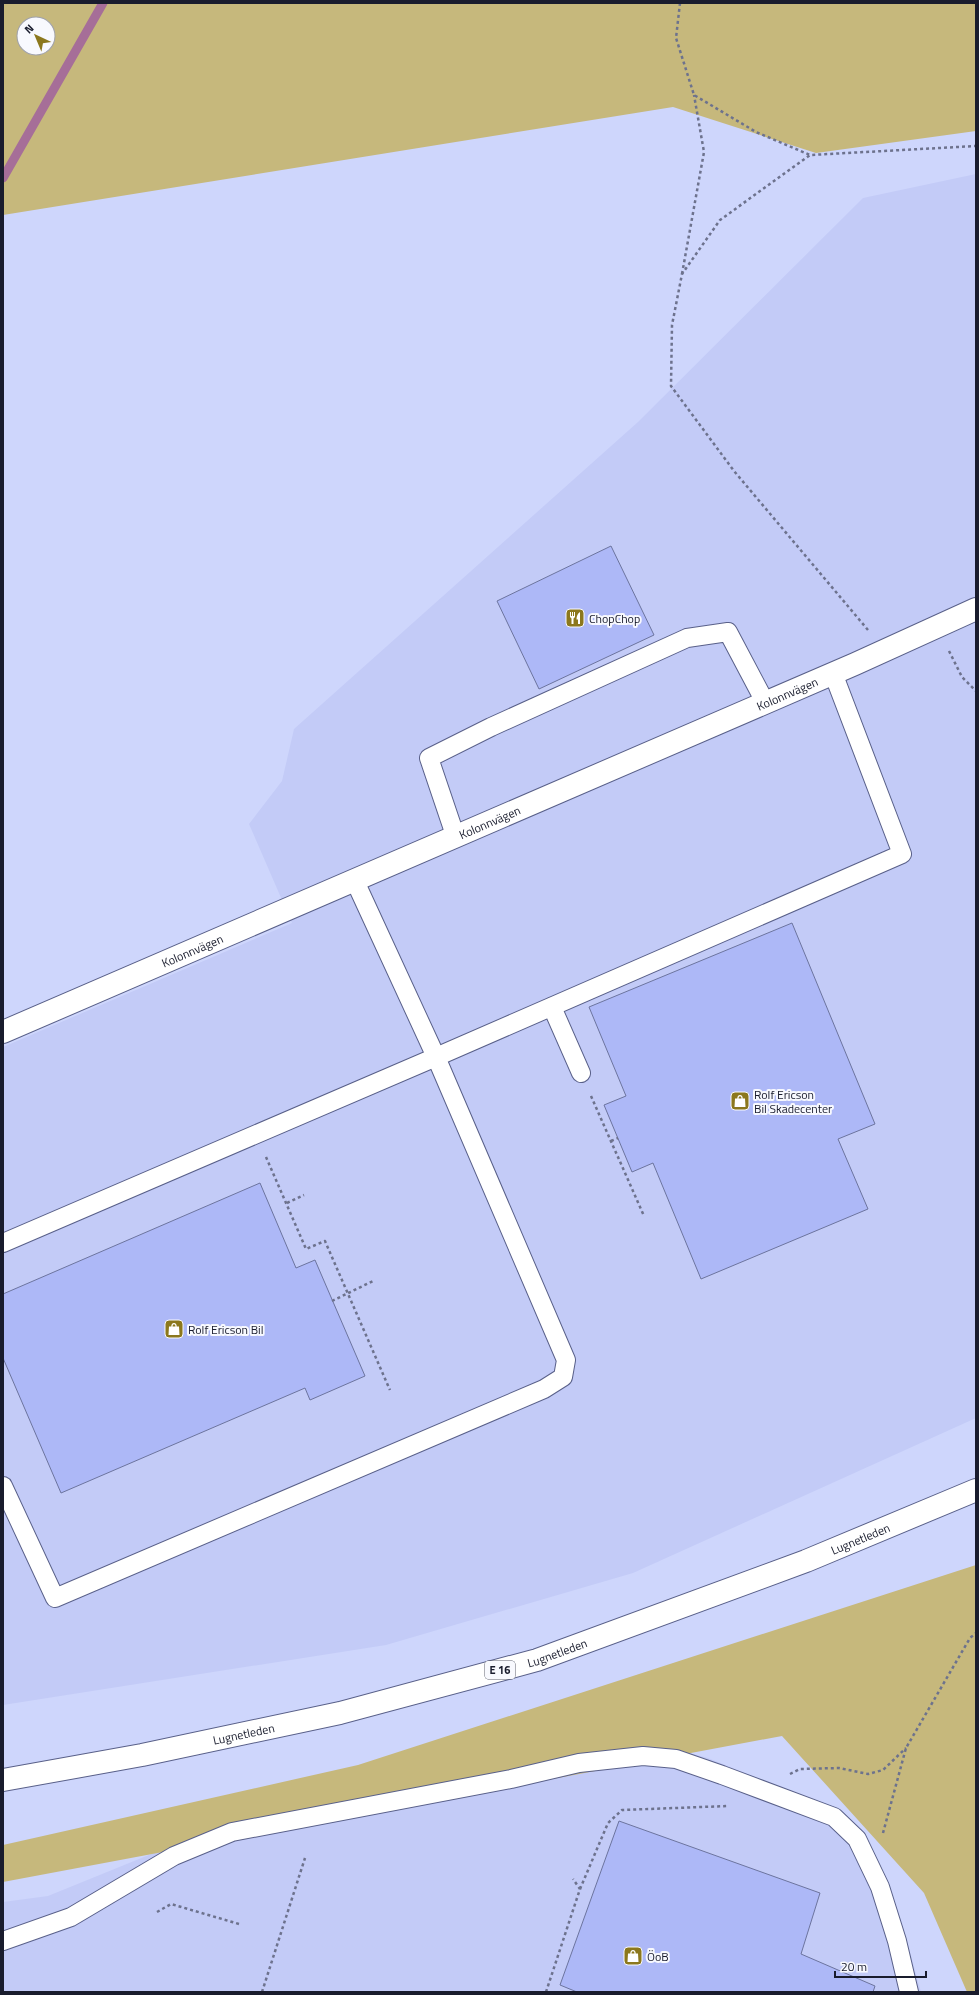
<svg xmlns="http://www.w3.org/2000/svg" width="979" height="1995" viewBox="0 0 979 1995" font-family="'Titillium Web',sans-serif">
<style>
.built{fill:#c3cbf7}
.green{fill:#c6b87c;fill-rule:evenodd}
.lines{fill:none;stroke-linecap:round;stroke-linejoin:round}
.stream{stroke:#a66e98;stroke-width:9}
.building{fill:#adb8f7;stroke:#6c749e}
.lane-casing{stroke:#596089;stroke-width:20}
.street-casing{stroke:#596089;stroke-width:24}
.highway-casing{stroke:#596089;stroke-width:24}
.path{stroke:#6d728d;stroke-width:2.5;stroke-dasharray:3 3;stroke-linecap:butt}
.lane{stroke:#fff;stroke-width:18}
.street{stroke:#fff;stroke-width:22}
.highway{stroke:#fff;stroke-width:22}
.labels{text-anchor:middle;dominant-baseline:central;stroke-width:4;stroke-linejoin:round;paint-order:stroke}
.shield{fill:#f8f9fe;stroke:#5c5e6c;stroke-width:1}
.shield-label{font-size:11px;font-weight:bold;fill:#191c2d}
.poi-label{font-size:12px;fill:#191c2d;stroke:#f8f9fe;text-anchor:start}
.street-label{font-size:12px;fill:#191c2d;stroke:#f8f9fe}
</style>
<rect width="100%" height="100%" fill="#ced6fc"/>
<!-- built -->
<g class="built">
<polygon points="976,174 976,1418 633,1573 386,1645 3,1705 3,1047 292,923 249,824 282,781 294,729 638,422 863,198"/>
<polygon points="649,1742 708,1758 834,1809 886,1887 908,1945 921,1992 3,1992 3,1902 48,1896 230,1822"/>
</g>
<!-- green -->
<g class="green">
<path d="M3,3H976V131L816,153L673,107L3,215ZM24,24H48V48H24Z"/>
<polygon points="976,1565 976,1992 967,1992 924,1893 782,1736 3,1882 3,1845 358,1765"/>
</g>
<g class="lines">
<!-- stream -->
<polyline class="stream" points="3,178 103,3"/>
</g>
<!-- building -->
<g class="building">
<polygon points="611,546 654,635 539,689 497,601"/>
<polygon points="792,923 875,1124 838,1139 868,1209 701,1279 653,1163 632,1172 604,1105 626,1096 589,1007"/>
<polygon points="260,1183 296,1268 315,1260 365,1376 310,1400 305,1388 61,1493 3,1358 3,1294"/>
<polygon points="619,1821 820,1893 801,1954 875,1986 873,1992 577,1992 560,1985"/>
</g>
<g class="lines">
<!-- lane casing -->
<g class="lane-casing">
<g id="lane">
<polyline points="455,835 429,758 491,727 687,638 728,632 765,702"/>
<polyline points="552,1007 581,1073"/>
<polyline points="3,1243 436,1057 902,854 833,673"/>
<polyline points="3,1486 55,1598 544,1389 563,1377 566,1360 436,1057 354,879"/>
<polyline points="3,1941 71,1917 174,1856 232,1832 511,1779 579,1763 643,1756 676,1759 722,1775 834,1817 857,1839 880,1887 897,1941 909,1992"/>
</g>
</g>
<!-- street casing -->
<g class="street-casing">
<g id="street">
<path id="s1" d="M3,1032L855,664L976,609"/>
</g>
</g>
<!-- highway casing -->
<g class="highway-casing">
<g id="highway">
<path id="s2" d="M3,1780L142,1755L340,1713L537,1660L806,1561L976,1490"/>
</g>
</g>
<!-- path -->
<g class="path">
<polyline points="680,3 676,38 694,95 756,132 810,155"/>
<polyline points="682,274 704,152 694,95"/>
<polyline points="868,630 734,471 671,386 672,325 682,274 720,220 810,155 976,146"/>
<polyline points="949,651 962,677 976,691"/>
<polyline points="591,1096 644,1216"/>
<polyline points="611,1141 618,1138"/>
<polyline points="266,1157 306,1249 325,1241 390,1390"/>
<polyline points="287,1203 304,1195"/>
<polyline points="332,1301 375,1280"/>
<polyline points="790,1774 800,1769 839,1768 868,1774 883,1770 906,1748"/>
<polyline points="883,1833 906,1748 970,1638 976,1633"/>
<polyline points="580,1889 608,1823 622,1810 728,1806"/>
<polyline points="157,1912 171,1904 239,1924"/>
<polyline points="262,1992 305,1858"/>
<polyline points="546,1992 580,1889 573,1879"/>
</g>
<!-- lane -->
<use href="#lane" class="lane"/>
<!-- street -->
<use href="#street" class="street"/>
<!-- highway -->
<use href="#highway" class="highway"/>
</g>
<!-- icons -->
<defs>
<g id="restaurant-square" transform="scale(1)"><rect x="-9" y="-9" width="18" height="18" rx="4" fill="#8c781d" stroke="#f8f9fe"/><path d="M-5-6h1v4h1v-4h1v4h1v-4h1v5L-1.5 .5V6h-2V.5L-5-1ZM5-6V6H3V1.5H1.5Q1.5-4 5-6Z" fill="#fff"/></g>
<g id="shop-square" transform="scale(1)"><rect x="-9" y="-9" width="18" height="18" rx="4" fill="#8c781d" stroke="#f8f9fe"/><path d="M-5-2.5h2.3a2.7 3.5 0 0 1 5.4 0H5L5.5 6h-11ZM-1.5-2.5h3a1.5 2.3 0 0 0-3 0Z" fill="#fff"/></g>
</defs>
<g fill-rule="evenodd">
<use href="#restaurant-square" x="575" y="618"/>
<use href="#shop-square" x="740" y="1101"/>
<use href="#shop-square" x="174" y="1329"/>
<use href="#shop-square" x="633" y="1956"/>
</g>
<g class="labels">
<!-- shield labels -->
<rect class="shield" x="485" y="1661" width="30" height="18" rx="3"/>
<g class="shield-label">
<text x="500" y="1670">E 16</text>
</g>
<!-- poi labels -->
<g class="poi-label">
<text x="589" y="618">ChopChop</text>
<text x="754" y="1094">Rolf Ericson<tspan x="754" dy="14">Bil Skadecenter</tspan></text>
<text x="188" y="1329">Rolf Ericson Bil</text>
<text x="647" y="1956">ÖoB</text>
</g>
<!-- street labels -->
<g class="street-label">
<text stroke="none"><textPath href="#s1" startOffset="854">Kolonnvägen</textPath></text>
<text stroke="none"><textPath href="#s1" startOffset="530">Kolonnvägen</textPath></text>
<text stroke="none"><textPath href="#s1" startOffset="206">Kolonnvägen</textPath></text>
<text stroke="none"><textPath href="#s2" startOffset="893">Lugnetleden</textPath></text>
<text stroke="none"><textPath href="#s2" startOffset="569">Lugnetleden</textPath></text>
<text stroke="none"><textPath href="#s2" startOffset="245">Lugnetleden</textPath></text>
</g>
</g>
<!-- border -->
<rect width="979" height="1995" fill="none" stroke="#191c2d" stroke-width="8"/>
<!-- north arrow -->
<g transform="translate(36 36) rotate(316)"><circle r="19" fill="#f8f9fe" stroke="#9fa1aa"/>
<path d="M0-3L7 15L0 10L-7 15Z" fill="#8c781d"/>
<text y="-6" font-size="11" font-weight="bold" text-anchor="middle" fill="#191c2d">N</text>
</g>
<!-- scale -->
<path d="M835 1971v6h91v-6" fill="none" stroke="#191c2d" stroke-width="2"/>
<text x="841" y="1971" font-size="12" fill="#191c2d" stroke="#f8f9fe" stroke-width="3" paint-order="stroke">20 m</text>
</svg>
